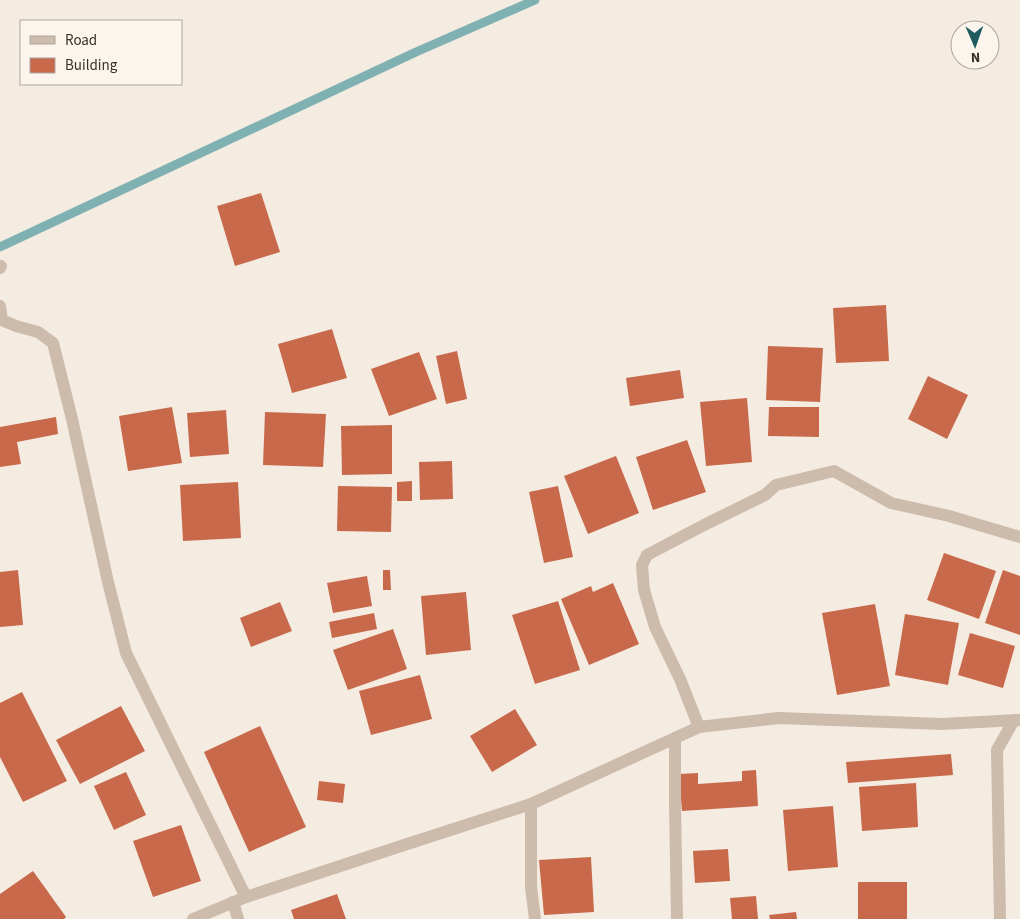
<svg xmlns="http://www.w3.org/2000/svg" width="1020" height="919" viewBox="0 0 1020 919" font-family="'Source Sans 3',sans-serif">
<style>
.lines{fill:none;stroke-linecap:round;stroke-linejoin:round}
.stream{stroke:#7fb0b2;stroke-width:9}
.building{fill:#c8694b}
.minor{stroke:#cdbbac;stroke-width:12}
</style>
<rect width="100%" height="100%" fill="#f4ebe1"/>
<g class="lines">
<!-- stream -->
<polyline class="stream" points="0,247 416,52 535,0"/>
</g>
<!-- building -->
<g class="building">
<polygon points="261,193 280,252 235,266 217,206"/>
<polygon points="886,305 889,361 836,363 833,308"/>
<polygon points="332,329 347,378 292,393 278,344"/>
<polygon points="768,346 823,348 820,402 766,400"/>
<polygon points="457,351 467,399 446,404 436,356"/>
<polygon points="419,352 437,399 389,416 371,369"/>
<polygon points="680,370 684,398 630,406 626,378"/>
<polygon points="928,376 968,395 947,439 908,419"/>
<polygon points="747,398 752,462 706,466 700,402"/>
<polygon points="172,407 182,463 128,471 119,416"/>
<polygon points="769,407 819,407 819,437 768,436"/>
<polygon points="226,410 229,454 190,457 187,413"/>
<polygon points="265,412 326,414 323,467 263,465"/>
<polygon points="56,417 58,434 17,442 21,464 0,467 0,427"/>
<polygon points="392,425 392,474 342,475 341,426"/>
<polygon points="687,440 706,492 653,510 636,457"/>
<polygon points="616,456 639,513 588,534 564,476"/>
<polygon points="452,461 453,499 420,500 419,462"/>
<polygon points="412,481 412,501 397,501 397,482"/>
<polygon points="238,482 241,538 183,541 180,485"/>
<polygon points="338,486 392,487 391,532 337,531"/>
<polygon points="558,486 573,557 544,563 529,492"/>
<polygon points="944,553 996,571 979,619 927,600"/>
<polygon points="18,570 23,625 0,627 0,572"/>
<polygon points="383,570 390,570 391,590 383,590"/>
<polygon points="1003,570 1020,576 1020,635 985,623"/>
<polygon points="367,576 372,606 333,613 327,583"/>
<polygon points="613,583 639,644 589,665 561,599 591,586 593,592"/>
<polygon points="466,592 471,650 426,655 421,596"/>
<polygon points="558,601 580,670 535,684 512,615"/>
<polygon points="280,602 292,631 251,647 240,618"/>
<polygon points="875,604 890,686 837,695 822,613"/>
<polygon points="374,613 377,629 332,638 329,622"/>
<polygon points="905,614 959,623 948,685 895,675"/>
<polygon points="393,629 407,669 348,690 333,650"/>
<polygon points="970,633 1015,646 1003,688 958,675"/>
<polygon points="420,675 432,719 371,735 359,691"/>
<polygon points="22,692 67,781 23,802 0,757 0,703"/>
<polygon points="121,706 145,751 80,784 56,740"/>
<polygon points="515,709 537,745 492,772 470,736"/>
<polygon points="260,726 306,827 249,852 204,752"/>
<polygon points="951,754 953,775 848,783 846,762"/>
<polygon points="756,770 758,806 682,811 679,774 698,773 698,784 742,781 742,771"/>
<polygon points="126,772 146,815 114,830 94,786"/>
<polygon points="319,781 345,784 343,803 317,800"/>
<polygon points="916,783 918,827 862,831 859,787"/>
<polygon points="833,806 838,867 788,871 783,810"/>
<polygon points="181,825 201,881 153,897 133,841"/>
<polygon points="728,849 730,881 695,883 693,851"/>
<polygon points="591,857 594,912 544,915 539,860"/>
<polygon points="33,871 66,917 64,919 0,919 0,894"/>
<rect x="858" y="882" width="49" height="37"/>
<polygon points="337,894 346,919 294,919 291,910"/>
<polygon points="756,896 758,919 732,919 730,898"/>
<polygon points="796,912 797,919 770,919 769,915"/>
</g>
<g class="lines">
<!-- minor -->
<g class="minor">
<polyline points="0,268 1,266"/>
<polyline points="0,306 2,320 16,326 38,332 53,343 72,419 108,582 126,653 246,897"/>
<polyline points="699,727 680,679 655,627 644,590 642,565 647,555 706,524 765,495 776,485 834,471 891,503 949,516 1020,537"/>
<polyline points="675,738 675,804 677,919"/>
<polyline points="531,804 531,887 535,919"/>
<polyline points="233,902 238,919"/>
<polyline points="193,919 246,897 398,847 531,804 699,727 779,718 942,724 1020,720"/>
<polyline points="1000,919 997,750 1014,720"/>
</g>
</g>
<!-- legend -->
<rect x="20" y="20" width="162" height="65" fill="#fbf5ee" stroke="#aea6a0"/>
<rect x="30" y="36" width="25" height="8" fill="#cdbbac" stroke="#aea6a0"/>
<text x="65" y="45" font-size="15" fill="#3b302b">Road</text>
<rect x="30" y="58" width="25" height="15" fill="#c8694b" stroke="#aea6a0"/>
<text x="65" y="70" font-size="15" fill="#3b302b">Building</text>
<!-- north arrow -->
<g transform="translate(975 45) rotate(178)"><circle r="24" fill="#fbf5ee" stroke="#aea6a0"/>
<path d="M0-4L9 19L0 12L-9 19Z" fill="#1f5a5e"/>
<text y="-8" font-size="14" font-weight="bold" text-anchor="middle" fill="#3b302b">N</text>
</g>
</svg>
